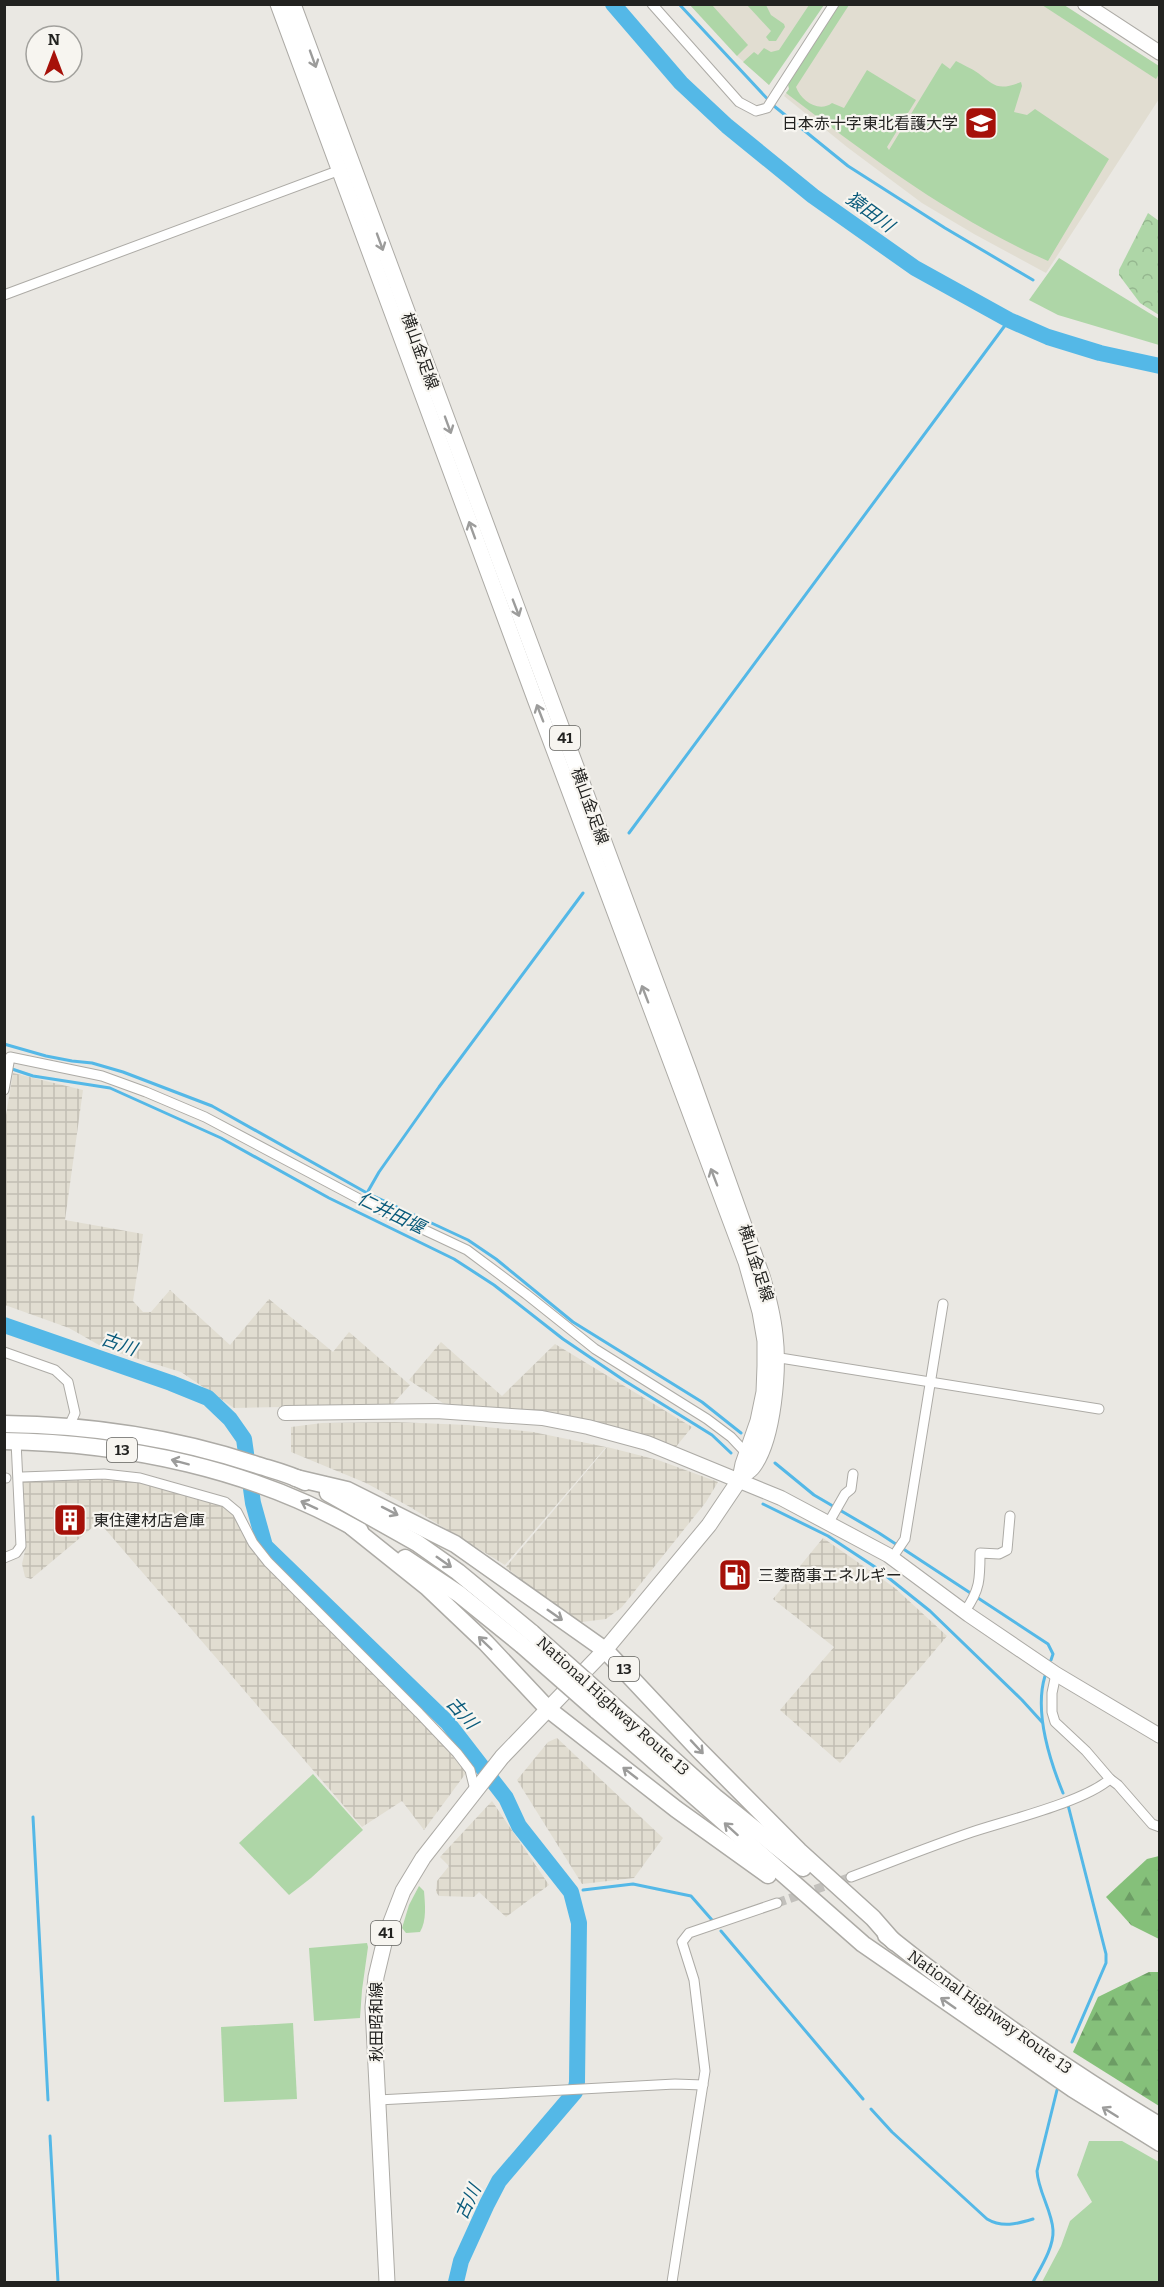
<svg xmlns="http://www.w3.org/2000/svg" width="1164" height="2287" viewBox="0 0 1164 2287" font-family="Bitter,'Noto Sans JP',serif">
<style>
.built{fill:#e1ddd1}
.industrial{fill:url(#industrial-grid)}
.grass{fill:#aed6a7}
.forest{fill:url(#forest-firs)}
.park{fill:url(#park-crowns)}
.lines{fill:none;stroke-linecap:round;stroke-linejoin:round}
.stream{stroke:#54b8e7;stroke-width:3}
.river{stroke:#54b8e7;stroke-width:16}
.street-tunnel{stroke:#c2c0bc;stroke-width:9;stroke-dasharray:9 4.5;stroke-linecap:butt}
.street-casing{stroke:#adaba6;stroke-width:11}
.secondary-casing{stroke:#adaba6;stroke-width:16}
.primary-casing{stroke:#adaba6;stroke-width:17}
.highway-casing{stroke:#adaba6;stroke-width:19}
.street{stroke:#fff;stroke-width:9}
.secondary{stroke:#fff;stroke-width:14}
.primary{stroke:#fff;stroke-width:15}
.highway{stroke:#fff;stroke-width:16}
.highway-bridge-casing{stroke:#adaba6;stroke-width:19;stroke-linecap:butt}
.highway-bridge{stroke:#fff;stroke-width:16}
.oneway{stroke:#9c9c9b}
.labels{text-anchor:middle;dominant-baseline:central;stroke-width:4.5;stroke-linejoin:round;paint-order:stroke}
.shield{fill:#f7f5f0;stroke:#62615e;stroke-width:1.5}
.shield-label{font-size:15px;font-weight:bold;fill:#222220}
.poi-label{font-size:16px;fill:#222220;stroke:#f7f5f0;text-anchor:start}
.street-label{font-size:16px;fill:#222220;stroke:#f7f5f0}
.water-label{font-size:18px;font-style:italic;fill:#0a5b7b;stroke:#f7f5f0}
</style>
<defs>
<pattern id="industrial-grid" width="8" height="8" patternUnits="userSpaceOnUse" patternTransform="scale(1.5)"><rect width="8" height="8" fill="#e1ddd1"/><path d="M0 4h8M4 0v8" fill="none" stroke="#c1bdb3"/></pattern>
<pattern id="forest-firs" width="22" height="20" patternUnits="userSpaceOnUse" patternTransform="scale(1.5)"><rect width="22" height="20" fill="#85c07a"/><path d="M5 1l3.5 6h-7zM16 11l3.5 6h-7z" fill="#6c9c64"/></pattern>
<pattern id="park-crowns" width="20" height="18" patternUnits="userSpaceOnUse" patternTransform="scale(1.5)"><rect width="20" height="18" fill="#aed6a7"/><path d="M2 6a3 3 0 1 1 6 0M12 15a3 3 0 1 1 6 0" fill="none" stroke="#95b78f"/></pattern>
</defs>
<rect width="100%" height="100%" fill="#eae8e3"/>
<!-- built -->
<g class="built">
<polygon points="690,5 818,5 769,85 737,56"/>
<polygon points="837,5 1064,5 1159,66 1159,99 1046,273 974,234 922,203 847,147 784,96 789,89 788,84"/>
</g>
<!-- industrial -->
<g class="industrial">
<polygon points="13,1073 83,1090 65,1220 143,1234 133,1301 143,1312 151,1312 170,1290 230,1345 269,1299 333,1352 349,1332 410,1385 392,1405 234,1408 181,1372 106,1349 69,1328 5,1305 4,1127"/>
<polygon points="441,1342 502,1396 555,1344 692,1427 675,1448 450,1408 409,1380"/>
<polygon points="395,1422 468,1425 533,1432 606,1447 505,1565 410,1507 366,1483 291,1452 291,1427 322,1423"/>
<polygon points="607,1447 658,1460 718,1482 706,1502 622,1607 606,1619 574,1623 506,1567"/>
<polygon points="105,1477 142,1481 223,1503 233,1512 249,1544 435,1734 466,1773 424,1830 402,1801 362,1827 99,1522 31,1579 25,1577 22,1564 25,1551 21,1480"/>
<polygon points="823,1538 895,1588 947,1636 840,1763 780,1710 834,1647 773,1599"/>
<polygon points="557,1738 663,1838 634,1878 582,1884 517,1780 548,1742"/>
<polygon points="492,1801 549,1885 506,1917 479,1892 474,1897 439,1896 436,1892 437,1881 449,1866 440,1857"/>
</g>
<!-- grass -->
<g class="grass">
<polygon points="690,5 712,5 748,45 737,56"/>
<polygon points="747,5 766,5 771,15 784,24 785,27 776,41 769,41 766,37 771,31"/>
<polygon points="809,5 824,5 769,85 743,62 754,52 758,55 764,48 771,52 779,50"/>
<path d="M837,5H849L796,87C801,101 819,113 832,103L844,108L867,70L916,100L887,147L889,150L942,63L950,69L956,61C963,65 971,68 978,73C995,86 998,91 1021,82L1022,86L1014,112L1027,115L1035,109L1109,159L1048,261C953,219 868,156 786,93L789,89L788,84Z"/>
<polygon points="1042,5 1064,5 1159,66 1159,74 1156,79"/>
<polygon points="1059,258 1159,319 1159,345 1058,315 1029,300"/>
<polygon points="313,1774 363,1830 311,1878 289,1895 239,1843"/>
<path d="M419,1886L424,1891C425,1904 427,1921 420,1932L406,1933L402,1928L409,1905Z"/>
<polygon points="367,1943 368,1947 362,1990 360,2018 314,2021 309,1948"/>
<polygon points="293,2023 297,2099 224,2102 221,2027"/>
<polygon points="1089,2141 1122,2141 1159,2162 1159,2282 1042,2282 1061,2246 1070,2221 1092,2202 1077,2175"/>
</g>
<!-- forest -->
<g class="forest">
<polygon points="1159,1856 1160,1856 1159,1939 1131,1925 1106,1897 1147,1859"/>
<polygon points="1149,1972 1159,1972 1159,2106 1073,2052 1098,1997"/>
</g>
<!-- park -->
<polygon class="park" points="1148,213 1159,221 1159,315 1140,303 1119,275 1119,270"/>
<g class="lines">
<!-- stream -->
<g class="stream">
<polyline points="679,4 774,106 848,166 945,228 1033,280"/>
<polyline points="629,833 1009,320"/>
<polyline points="4,1044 46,1056 72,1061 92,1063 123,1072 212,1106 367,1193 468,1240 496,1259 573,1322 702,1402 741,1433"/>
<polyline points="9,1068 33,1076 110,1088 221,1138 329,1198 454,1259 494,1285 563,1339 625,1381 712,1435 731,1453"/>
<polyline points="367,1193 379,1172 439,1087 583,893"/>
<polyline points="775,1463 814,1495 879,1533 1048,1644 1053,1654 1051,1660"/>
<polyline points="763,1504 828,1536 875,1567 930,1611 1022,1700 1042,1722"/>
<path d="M1045,1676C1034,1712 1050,1761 1063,1793"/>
<polyline points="1068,1805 1106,1954 1106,1963 1072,2042"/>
<polyline points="33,1817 48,2100"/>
<polyline points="583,1890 633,1884 691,1896 712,1920"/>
<polyline points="571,1892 574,1891"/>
<polyline points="721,1931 863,2099"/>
<path d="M871,2109L892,2132L987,2219C1002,2228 1017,2224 1033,2219"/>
<polyline points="50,2136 58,2282"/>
<path d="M1033,2282C1041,2267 1054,2247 1053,2230C1052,2211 1038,2191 1037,2171L1057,2090"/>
</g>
<!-- river -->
<g class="river">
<polyline points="613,4 681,83 727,126 813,196 915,268 1009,320 1048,337 1100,353 1160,366"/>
<polyline points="4,1325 171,1383 208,1398 230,1419 244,1439 253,1503 265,1546 448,1723 506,1798 519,1826 571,1892 579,1923 577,2082 575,2092 499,2181 487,2204 461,2261 456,2282"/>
</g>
<!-- street-tunnel -->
<polyline class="street-tunnel" points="777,1903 851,1877"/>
<!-- street casing -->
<g class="street-casing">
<g id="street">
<polyline points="652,4 739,102 756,111 767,108 834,4"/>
<polyline points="4,295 340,170"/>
<polyline points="4,1090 10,1057 102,1076 146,1092 205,1117 365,1202 467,1250 526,1294 595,1349 707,1419 731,1437 747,1454"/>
<polyline points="4,1352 55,1370 68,1382 75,1413 69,1426"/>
<polyline points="774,1357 1099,1409"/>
<polyline points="22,1477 104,1474 140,1478 225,1502 237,1512 253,1543 268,1562 419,1713 457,1753 470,1770 475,1790"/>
<polyline points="4,1478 6,1478"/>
<polyline points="829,1522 845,1494 851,1489 853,1474"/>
<polyline points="4,1558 16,1553 21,1546 16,1441"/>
<polyline points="892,1558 905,1539 943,1304"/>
<path d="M965,1611C980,1590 980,1579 980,1553L999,1554L1007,1550L1010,1516"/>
<polyline points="1110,1779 1118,1785 1152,1824 1160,1827"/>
<path d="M851,1877C891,1862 931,1846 972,1832C1008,1820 1084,1802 1110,1779L1086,1751L1055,1722L1052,1712V1693L1056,1674"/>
<polyline points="378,2100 675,2084 703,2085"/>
<polyline points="672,2282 705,2071 694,1980 682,1942 689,1933 777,1903"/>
</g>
</g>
<!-- secondary casing -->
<g class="secondary-casing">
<g id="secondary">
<polyline points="1085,4 1160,53"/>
<polyline points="285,1413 436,1411 542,1418 588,1427 647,1443 781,1498 888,1555 969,1615 1056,1674 1160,1736"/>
</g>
</g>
<!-- primary casing -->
<g class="primary-casing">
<g id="primary">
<polyline points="278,4 535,699 746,1262 760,1312 765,1341 765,1366 764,1392 758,1421 743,1464 740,1479 709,1525 605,1650 502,1757 423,1858 403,1891 386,1935 376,1977 373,2007 387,2282"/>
<path d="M293,4L689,1071L762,1276C768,1296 773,1315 775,1335C779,1369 774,1439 753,1467C750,1471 746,1473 742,1476"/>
</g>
</g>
<!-- highway casing -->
<g class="highway-casing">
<g id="highway">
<path d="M4,1424C90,1425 176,1438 257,1465C273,1470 290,1474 305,1482"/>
<path d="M4,1441C127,1443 253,1469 360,1531"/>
<polyline points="296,1478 347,1490 455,1544 605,1650 698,1749 799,1851 873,1918 894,1942"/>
<polyline points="328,1493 417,1543 458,1572 532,1633"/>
<polyline points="352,1527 427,1587 486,1643 548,1709 676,1809 768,1875"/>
<polyline points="405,1558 459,1594 522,1645"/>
<polyline points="606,1699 715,1797 803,1868"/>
<polyline points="596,1710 863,1944 1073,2089 1160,2143"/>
<path d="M886,1935C973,2005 1064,2068 1160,2126"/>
</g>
</g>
<!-- street -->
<use href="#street" class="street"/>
<!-- secondary -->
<use href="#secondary" class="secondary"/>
<!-- primary -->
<use href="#primary" class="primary"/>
<!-- highway -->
<use href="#highway" class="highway"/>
<!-- highway-bridge casing -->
<g class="highway-bridge-casing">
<g id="highway-bridge">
<polyline points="532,1633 606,1699"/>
<polyline points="522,1645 596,1710"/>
</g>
</g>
<!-- highway-bridge -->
<use href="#highway-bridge" class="highway-bridge"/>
</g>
<!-- one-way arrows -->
<defs><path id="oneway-shaft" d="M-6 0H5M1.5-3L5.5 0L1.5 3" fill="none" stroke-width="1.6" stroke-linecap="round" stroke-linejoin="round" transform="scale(1.5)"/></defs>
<g class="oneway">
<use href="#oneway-shaft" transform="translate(313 59) rotate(70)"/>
<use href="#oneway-shaft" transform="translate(380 242) rotate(70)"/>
<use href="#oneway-shaft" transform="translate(448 425) rotate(70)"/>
<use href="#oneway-shaft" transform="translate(472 530) rotate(-110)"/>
<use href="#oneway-shaft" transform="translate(516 608) rotate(69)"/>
<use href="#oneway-shaft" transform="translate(540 713) rotate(-111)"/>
<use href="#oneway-shaft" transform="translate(645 994) rotate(-111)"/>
<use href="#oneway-shaft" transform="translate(714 1177) rotate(-111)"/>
<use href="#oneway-shaft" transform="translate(180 1462) rotate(-165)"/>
<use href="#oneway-shaft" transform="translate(309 1505) rotate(-155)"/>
<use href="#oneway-shaft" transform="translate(390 1511) rotate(27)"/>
<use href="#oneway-shaft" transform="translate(444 1562) rotate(35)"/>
<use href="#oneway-shaft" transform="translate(555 1615) rotate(35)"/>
<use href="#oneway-shaft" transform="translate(485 1643) rotate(-136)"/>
<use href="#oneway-shaft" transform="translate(697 1747) rotate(47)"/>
<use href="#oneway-shaft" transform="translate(630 1773) rotate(-142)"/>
<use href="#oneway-shaft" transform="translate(731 1829) rotate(-138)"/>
<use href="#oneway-shaft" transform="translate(948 2003) rotate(-145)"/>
<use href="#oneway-shaft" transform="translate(1110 2112) rotate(-148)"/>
</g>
<!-- icons -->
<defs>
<g id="university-square" transform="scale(1.725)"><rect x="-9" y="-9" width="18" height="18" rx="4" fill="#a61109" stroke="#f7f5f0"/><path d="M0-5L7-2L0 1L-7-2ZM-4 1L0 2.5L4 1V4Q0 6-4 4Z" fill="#fff"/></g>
<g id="building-square" transform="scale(1.725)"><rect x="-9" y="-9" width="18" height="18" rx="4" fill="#a61109" stroke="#f7f5f0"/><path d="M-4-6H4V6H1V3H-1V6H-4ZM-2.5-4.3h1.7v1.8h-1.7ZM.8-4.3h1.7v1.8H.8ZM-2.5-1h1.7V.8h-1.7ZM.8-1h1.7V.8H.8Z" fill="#fff"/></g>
<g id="fuel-square" transform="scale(1.725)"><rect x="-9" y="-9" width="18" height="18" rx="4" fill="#a61109" stroke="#f7f5f0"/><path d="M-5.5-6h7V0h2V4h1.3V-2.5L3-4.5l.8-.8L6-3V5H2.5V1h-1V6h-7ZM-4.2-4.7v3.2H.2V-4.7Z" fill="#fff"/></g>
</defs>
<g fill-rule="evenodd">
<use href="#university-square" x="981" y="123"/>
<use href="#building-square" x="70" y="1520"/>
<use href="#fuel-square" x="735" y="1575"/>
</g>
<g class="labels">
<!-- shield labels -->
<g class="shield">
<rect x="550" y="726" width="30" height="24" rx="4.5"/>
<rect x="107" y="1438" width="30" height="24" rx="4.5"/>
<rect x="609" y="1657" width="30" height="24" rx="4.5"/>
<rect x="371" y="1921" width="30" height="24" rx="4.5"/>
</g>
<g class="shield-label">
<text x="565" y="738">41</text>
<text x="122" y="1450">13</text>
<text x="624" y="1669">13</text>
<text x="386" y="1933">41</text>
</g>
<!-- poi labels -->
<g class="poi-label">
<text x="958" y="123" text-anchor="end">日本赤十字東北看護大学</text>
<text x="93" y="1520">東住建材店倉庫</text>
<text x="758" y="1575">三菱商事エネルギー</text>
</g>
<!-- street labels -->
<g class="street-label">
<text transform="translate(420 351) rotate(70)">横山金足線</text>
<text transform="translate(590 806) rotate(70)">横山金足線</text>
<text transform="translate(756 1263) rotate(72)">横山金足線</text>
<text transform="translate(613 1706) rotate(42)">National Highway Route 13</text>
<text transform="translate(990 2012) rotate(36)">National Highway Route 13</text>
<text transform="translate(376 2022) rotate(-90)">秋田昭和線</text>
</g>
<!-- water labels -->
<g class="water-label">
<text transform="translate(870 212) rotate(36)">猿田川</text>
<text transform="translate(391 1213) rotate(26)">仁井田堰</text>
<text transform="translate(119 1344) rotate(19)">古川</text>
<text transform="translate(462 1713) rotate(48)">古川</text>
<text transform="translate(468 2202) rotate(-65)">古川</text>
</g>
</g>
<!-- border -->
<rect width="1164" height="2287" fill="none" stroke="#222220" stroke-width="12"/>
<!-- north arrow -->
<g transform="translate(54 54)"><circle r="28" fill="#f7f5f0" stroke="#a2a19d" stroke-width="1.5"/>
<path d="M0-4.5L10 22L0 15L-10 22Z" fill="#a61109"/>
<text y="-9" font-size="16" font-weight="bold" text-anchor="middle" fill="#222220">N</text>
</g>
</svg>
